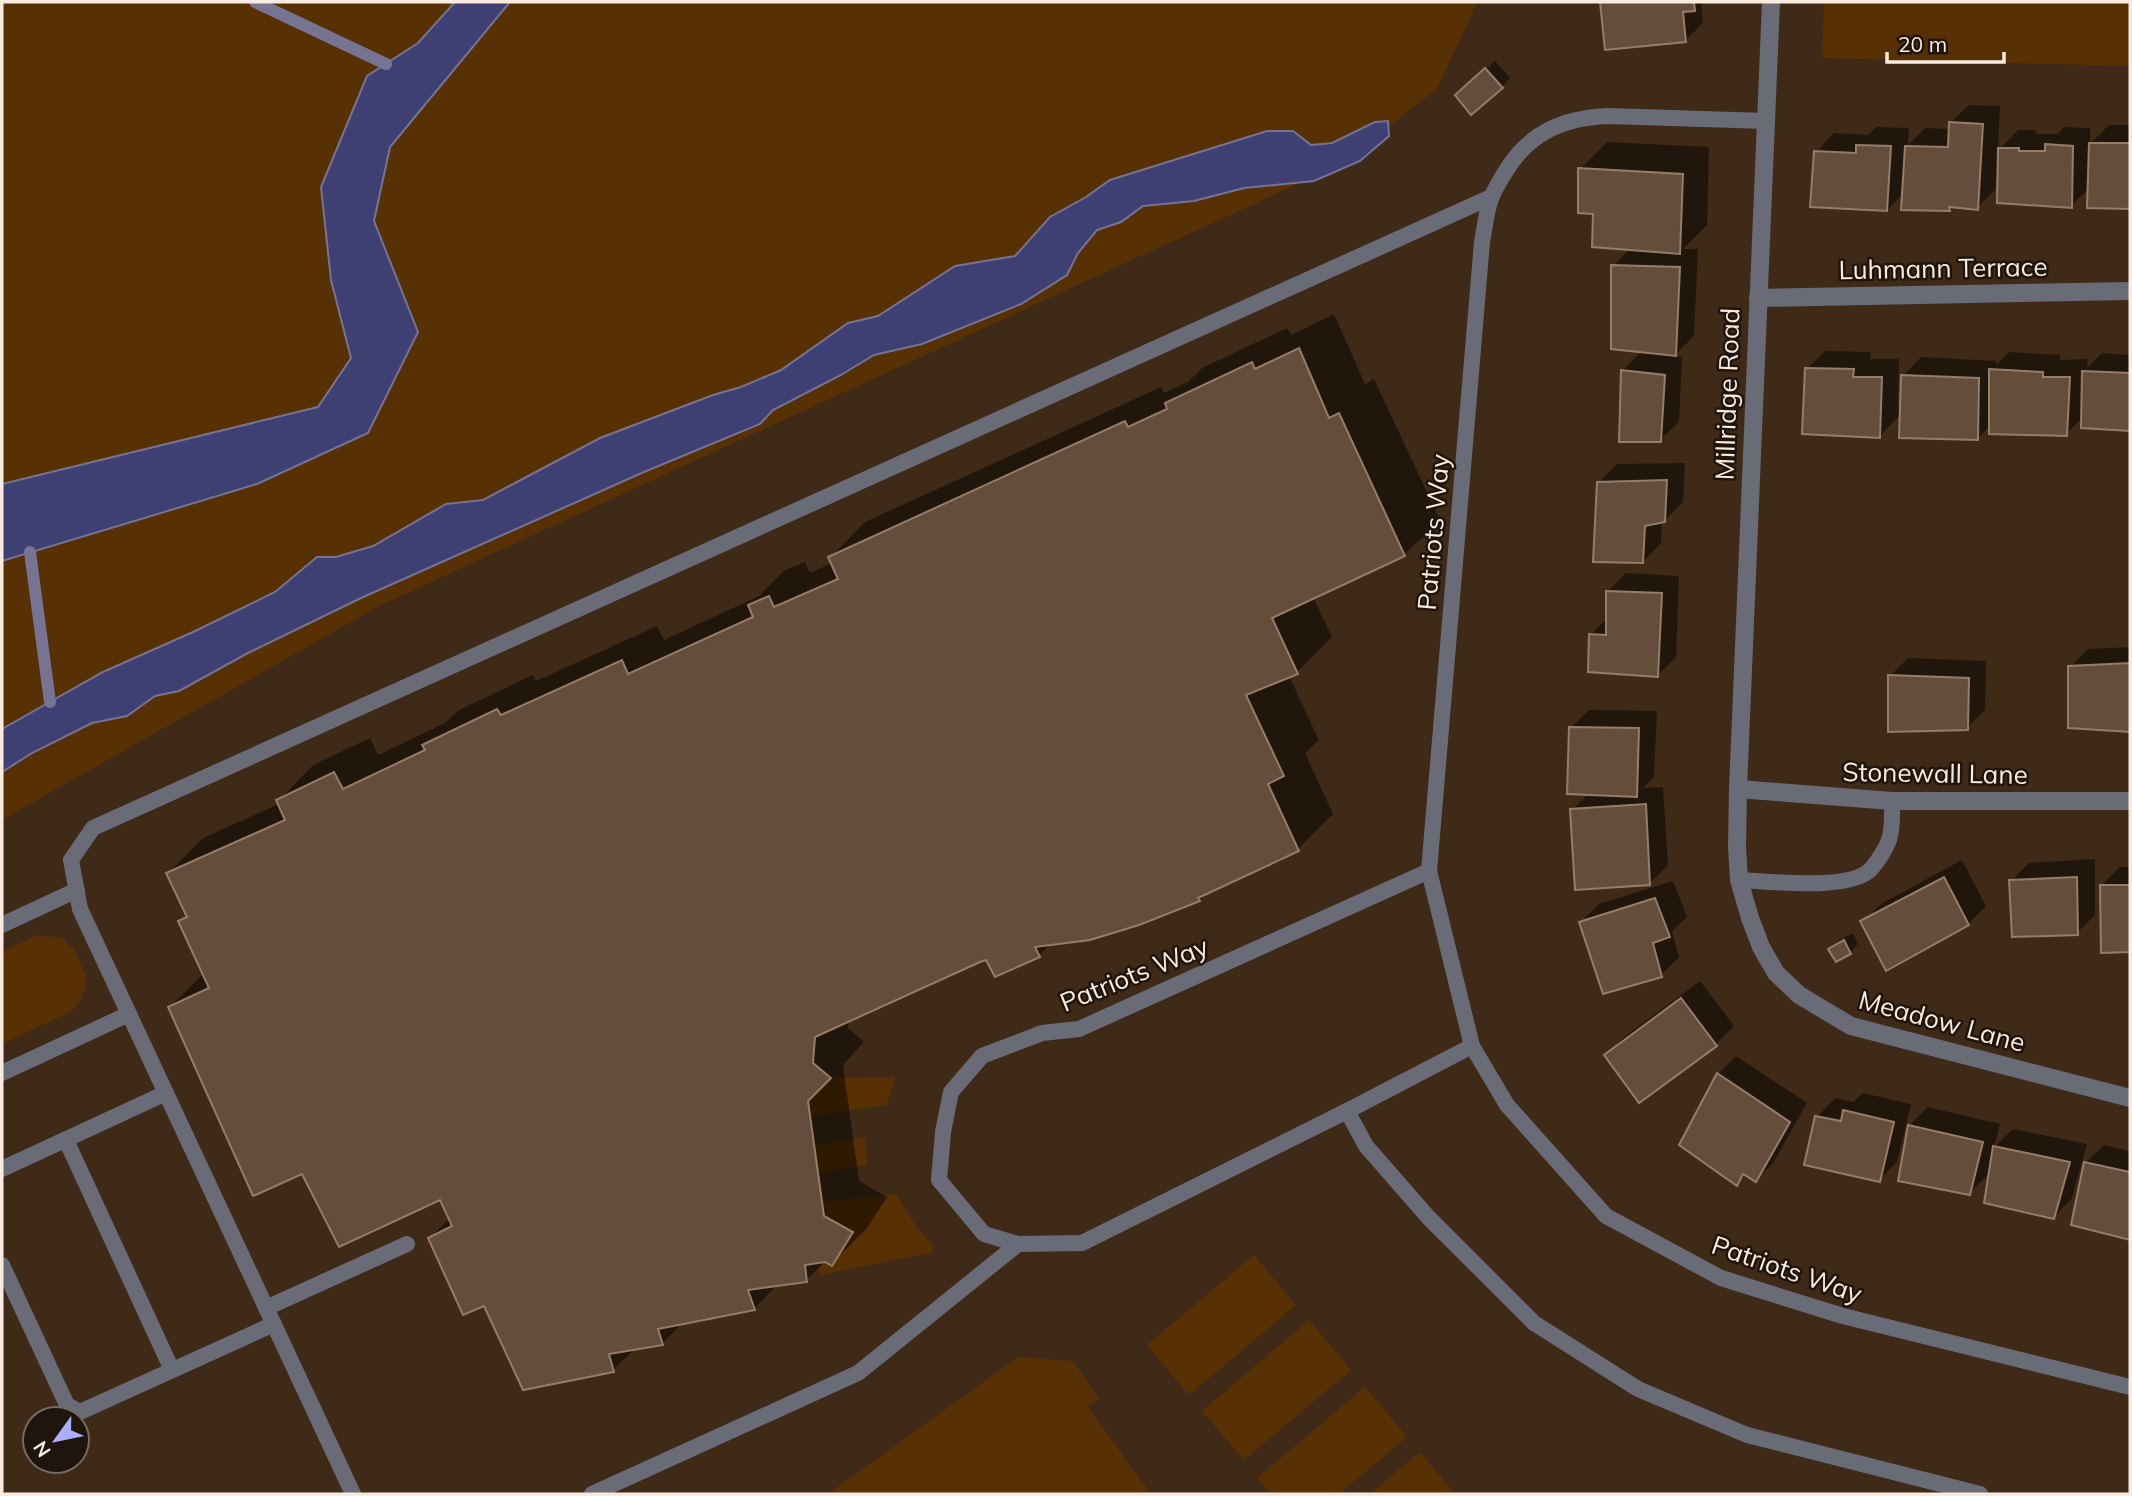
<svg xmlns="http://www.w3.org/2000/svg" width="2132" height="1496" viewBox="0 0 2132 1496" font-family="Mulish,sans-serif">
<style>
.green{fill:#573004}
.water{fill:#3e3f72;stroke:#767393;stroke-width:2}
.shadow{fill:#0007}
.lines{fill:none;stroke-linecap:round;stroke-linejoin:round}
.stream{stroke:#767393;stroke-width:12}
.building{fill:#644d3a;stroke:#967d69;stroke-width:2}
.lane{stroke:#696b77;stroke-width:16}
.street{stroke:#696b77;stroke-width:18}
.labels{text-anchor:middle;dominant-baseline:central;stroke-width:5;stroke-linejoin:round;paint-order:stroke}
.street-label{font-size:26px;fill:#f9ebe0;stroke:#1f150d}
</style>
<rect width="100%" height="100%" fill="#3f2a18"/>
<!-- green -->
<g class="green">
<polygon points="2,2 1477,2 1437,89 1339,165 381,605 2,820"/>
<polygon points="1824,2 2130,2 2130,66 1822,58"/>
<polygon points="37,935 62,938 73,948 86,975 85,987 80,1002 70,1012 2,1044 2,952"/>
<polygon points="895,1077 887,1105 811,1116 808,1101 831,1078"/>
<polygon points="865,1137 867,1165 818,1173 814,1145"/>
<polygon points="896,1194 916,1226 934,1247 931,1253 820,1275 817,1264 825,1262 832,1265 822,1202"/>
<polygon points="1254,1255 1296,1305 1189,1395 1147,1345"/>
<polygon points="1309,1320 1351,1370 1244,1460 1202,1411"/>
<polygon points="1018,1357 1073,1361 1099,1399 1087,1406 1151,1494 828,1494"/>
<polygon points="1365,1387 1407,1437 1339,1494 1271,1494 1257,1478"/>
<polygon points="1420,1452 1455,1494 1370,1494"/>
</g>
<!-- water -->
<g class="water">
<polygon points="455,2 510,2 390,147 374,221 418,332 368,433 257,484 2,561 2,484 318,407 351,358 331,280 321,187 367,76 418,43"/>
<polygon points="1388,121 1389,136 1360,161 1314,181 1244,188 1194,201 1143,206 1121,222 1097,230 1078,253 1067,275 1021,304 922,344 874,355 841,375 773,410 760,424 644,472 361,598 248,653 179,691 155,696 127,716 92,723 32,753 2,772 2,729 103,672 193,632 275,592 317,557 336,557 373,546 446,504 483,500 600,438 713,395 741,387 781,370 848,323 878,316 955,266 1015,256 1050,217 1086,197 1110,180 1267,131 1293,131 1311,145 1332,143 1375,122"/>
</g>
<!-- shadow -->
<g class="shadow">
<polygon points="1601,2 1701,2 1703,23 1685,41 1606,48"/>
<polygon points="1495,61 1510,78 1502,87 1466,87"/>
<polygon points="1969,105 2000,106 1998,151 2018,130 2037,130 2036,134 2058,134 2064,127 2090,128 2090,144 2109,125 2130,125 2130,207 2089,206 2090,187 2071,206 1997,166 1995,190 1977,208 1952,206 1949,210 1904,193 1887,210 1816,152 1834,133 1868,135 1876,127 1909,128 1908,145 1925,128 1950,129 1950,123"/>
<polygon points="1607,142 1709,147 1707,225 1683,249 1698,249 1694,336 1674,356 1682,357 1679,422 1660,440 1623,370 1642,351 1613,266 1631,248 1594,213 1580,169"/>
<polygon points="1334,314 1365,384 1374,379 1440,520 1404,555 1313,597 1332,637 1297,672 1289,676 1319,740 1305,753 1333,814 1298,849 1208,892 1200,900 1138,923 1052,943 1039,955 996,975 987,958 848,1020 848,1028 864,1042 843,1065 859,1181 887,1197 867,1228 831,1264 826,1261 806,1280 778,1284 754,1309 683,1322 663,1343 636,1348 613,1370 485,1304 430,1238 450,1218 441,1198 303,1171 170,1007 204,973 181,922 188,914 168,873 203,838 279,804 278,801 313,765 370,738 378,755 445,723 459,710 533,675 536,681 657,626 664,640 759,596 785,570 805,562 810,573 832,563 830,558 865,522 1161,387 1164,393 1188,382 1202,368 1287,328 1291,335"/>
<polygon points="1825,351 1871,352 1870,359 1899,359 1898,406 1902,406 1903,376 1921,357 1996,361 1996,365 2009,352 2060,355 2060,360 2088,359 2087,368 2102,353 2130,355 2130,429 2083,426 2083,417 2066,434 1991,425 1977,439 1901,414 1880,436 1807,369"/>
<polygon points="1685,463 1683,502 1665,520 1662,521 1661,543 1643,562 1598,483 1617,464"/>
<polygon points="1626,573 1679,576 1676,657 1658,675 1591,635 1607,618 1608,591"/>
<polygon points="2130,647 2130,730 2070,726 2070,667 2088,649"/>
<polygon points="1908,658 1986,661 1985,710 1967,728 1890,676"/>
<polygon points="1589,710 1657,711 1654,777 1643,788 1663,787 1668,865 1650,883 1572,810 1589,793 1571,728"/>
<polygon points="2095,859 2095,915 2077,933 2011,881 2029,863"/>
<polygon points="1962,860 1986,906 1968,924 1863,922 1881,904"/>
<polygon points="2120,867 2130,867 2130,950 2103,951 2102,885"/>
<polygon points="1673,881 1687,917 1672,931 1679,957 1661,975 1581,922 1599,904"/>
<polygon points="1853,933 1858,944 1850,953 1831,949 1839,940"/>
<polygon points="1700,981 1734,1026 1716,1044 1639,1101 1606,1055 1624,1037"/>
<polygon points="1736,1056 1807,1103 1774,1162 1756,1180 1746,1174 1737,1183 1718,1074"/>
<polygon points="1863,1093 1911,1104 1897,1162 1879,1180 1817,1117 1835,1098 1853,1102"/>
<polygon points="1928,1107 2000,1124 1994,1147 2013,1129 2087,1144 2072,1198 2054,1217 1991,1172 1969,1193 1910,1125"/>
<polygon points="2104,1145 2130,1151 2130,1239 2073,1224 2085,1163"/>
</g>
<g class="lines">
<!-- stream -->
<g class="stream">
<polyline points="255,2 386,64"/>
<polyline points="30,552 50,702"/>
</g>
</g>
<!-- building -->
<g class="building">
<polygon points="1600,2 1694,2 1695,11 1683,12 1686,42 1605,50"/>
<polygon points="1485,68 1503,88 1471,115 1455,95"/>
<polygon points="1949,122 1983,124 1978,210 1949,207 1950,211 1901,210 1905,146 1948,147"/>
<polygon points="2089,143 2130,143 2130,209 2087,208"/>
<polygon points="2045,144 2073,146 2072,208 1997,203 1998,148 2019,148 2019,151 2045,151"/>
<polygon points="1856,145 1891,146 1887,211 1810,207 1814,151 1856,153"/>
<polygon points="1578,168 1683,174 1680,254 1592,247 1593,214 1578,213"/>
<polygon points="1611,265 1680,267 1676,356 1611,349"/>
<polygon points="1299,348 1329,418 1339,413 1405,556 1272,618 1298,674 1246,695 1284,776 1268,784 1299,851 1198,898 1200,901 1139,925 1090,940 1035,947 1040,957 995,977 986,960 980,962 815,1037 813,1063 831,1078 808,1101 824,1216 853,1232 832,1266 825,1262 805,1265 807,1282 748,1290 755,1310 658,1329 663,1345 609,1354 614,1372 523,1390 484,1306 463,1315 428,1238 452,1226 440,1200 339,1247 302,1174 253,1196 168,1007 209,988 178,921 187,917 166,873 285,820 276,800 334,772 343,789 425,750 422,745 497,709 501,715 622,660 628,674 753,617 748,605 769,596 774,607 838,579 828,557 1125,421 1128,427 1167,409 1165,403 1252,362 1255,369"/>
<polygon points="1805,368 1854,369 1853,377 1882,377 1880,438 1802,434"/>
<polygon points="1989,369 2043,372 2043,377 2070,377 2067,436 1989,434"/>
<polygon points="1621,370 1665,375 1661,442 1619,442"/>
<polygon points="2082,371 2130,373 2130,431 2081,428"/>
<polygon points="1901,375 1979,378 1978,440 1899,438"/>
<polygon points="1667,480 1665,522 1645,526 1643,563 1593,562 1597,482"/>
<polygon points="1606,591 1662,593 1658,677 1588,672 1589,634 1606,635"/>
<polygon points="2130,663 2130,732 2068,728 2068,666"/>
<polygon points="1888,675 1969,678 1968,730 1888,732"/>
<polygon points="1569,727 1639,728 1637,797 1567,794"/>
<polygon points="1646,804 1650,885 1575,890 1570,809"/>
<polygon points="1944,877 1969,925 1886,971 1860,921"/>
<polygon points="2077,877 2078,935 2012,937 2009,880"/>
<polygon points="2100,885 2130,885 2130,952 2101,953"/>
<polygon points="1655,898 1670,937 1653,943 1662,977 1603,994 1579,922"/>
<polygon points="1844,940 1851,954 1836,962 1828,949"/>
<polygon points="1681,998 1717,1046 1639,1103 1604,1055"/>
<polygon points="1717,1073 1790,1122 1756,1182 1743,1174 1737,1186 1679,1145"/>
<polygon points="1843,1110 1894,1122 1880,1182 1804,1165 1815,1116 1841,1121"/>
<polygon points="1908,1125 1983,1142 1970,1195 1898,1181"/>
<polygon points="1993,1146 2070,1162 2054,1219 1984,1203"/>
<polygon points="2084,1162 2130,1172 2130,1240 2071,1225"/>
</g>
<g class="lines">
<!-- lane -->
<g class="lane">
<path d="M1767,121L1608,116C1562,118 1528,133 1504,174C1499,182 1494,190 1491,199C1486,212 1485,227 1482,242L1429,871L1472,1046L1507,1105L1606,1216L1721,1278L1843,1316L2130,1387"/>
<polyline points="1429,871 1079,1029 1042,1033 982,1056 951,1092 943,1132 939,1180 984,1234 1018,1244 1082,1243 1347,1111 1472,1046"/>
<path d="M1739,880C1770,881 1852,892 1872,868C1878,861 1886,848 1889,840C1893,829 1892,813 1892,801"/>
<polyline points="2,925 77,890"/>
<polyline points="2,1073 129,1014"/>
<polyline points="1347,1111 1366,1146 1428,1217 1534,1323 1638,1389 1747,1435 1980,1494"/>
<polyline points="66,1140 172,1370"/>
<polyline points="2,1169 166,1093"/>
<polyline points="2,1265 67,1405 80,1412 274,1324"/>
<polyline points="266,1308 407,1244"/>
<polyline points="353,1494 80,909 71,860 93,828 1491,197"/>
<polyline points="592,1494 858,1373 1018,1244"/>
</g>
<!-- street -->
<g class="street">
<polyline points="1771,2 1738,789 1737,847 1739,880 1750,918 1761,947 1776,973 1799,995 1851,1026 2130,1098"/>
<polyline points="1758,298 2130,291"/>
<polyline points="1738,789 1892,801 2130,801"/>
</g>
</g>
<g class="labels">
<!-- street labels -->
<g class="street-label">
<text transform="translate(1943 268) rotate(-1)">Luhmann Terrace</text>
<text transform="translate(1727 394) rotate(-88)">Millridge Road</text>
<text transform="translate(1433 532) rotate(-85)">Patriots Way</text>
<text transform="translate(1935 773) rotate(1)">Stonewall Lane</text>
<text transform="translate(1134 974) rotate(-22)">Patriots Way</text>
<text transform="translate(1942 1021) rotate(15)">Meadow Lane</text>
<text transform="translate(1787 1269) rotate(19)">Patriots Way</text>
</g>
</g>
<!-- border -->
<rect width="2132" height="1496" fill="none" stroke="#f9ebe0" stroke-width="7"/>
<!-- north arrow -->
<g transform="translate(56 1440) rotate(237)"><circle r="33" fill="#1f150d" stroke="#766b61" stroke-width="2"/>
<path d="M0-5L12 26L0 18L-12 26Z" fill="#abaffb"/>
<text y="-10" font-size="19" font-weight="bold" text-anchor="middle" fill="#f9ebe0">N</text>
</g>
<!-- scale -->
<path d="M1887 52v10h117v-10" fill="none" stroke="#f9ebe0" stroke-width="3.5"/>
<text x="1898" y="52" font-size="21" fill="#f9ebe0" stroke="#1f150d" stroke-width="5" paint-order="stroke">20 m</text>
</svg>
